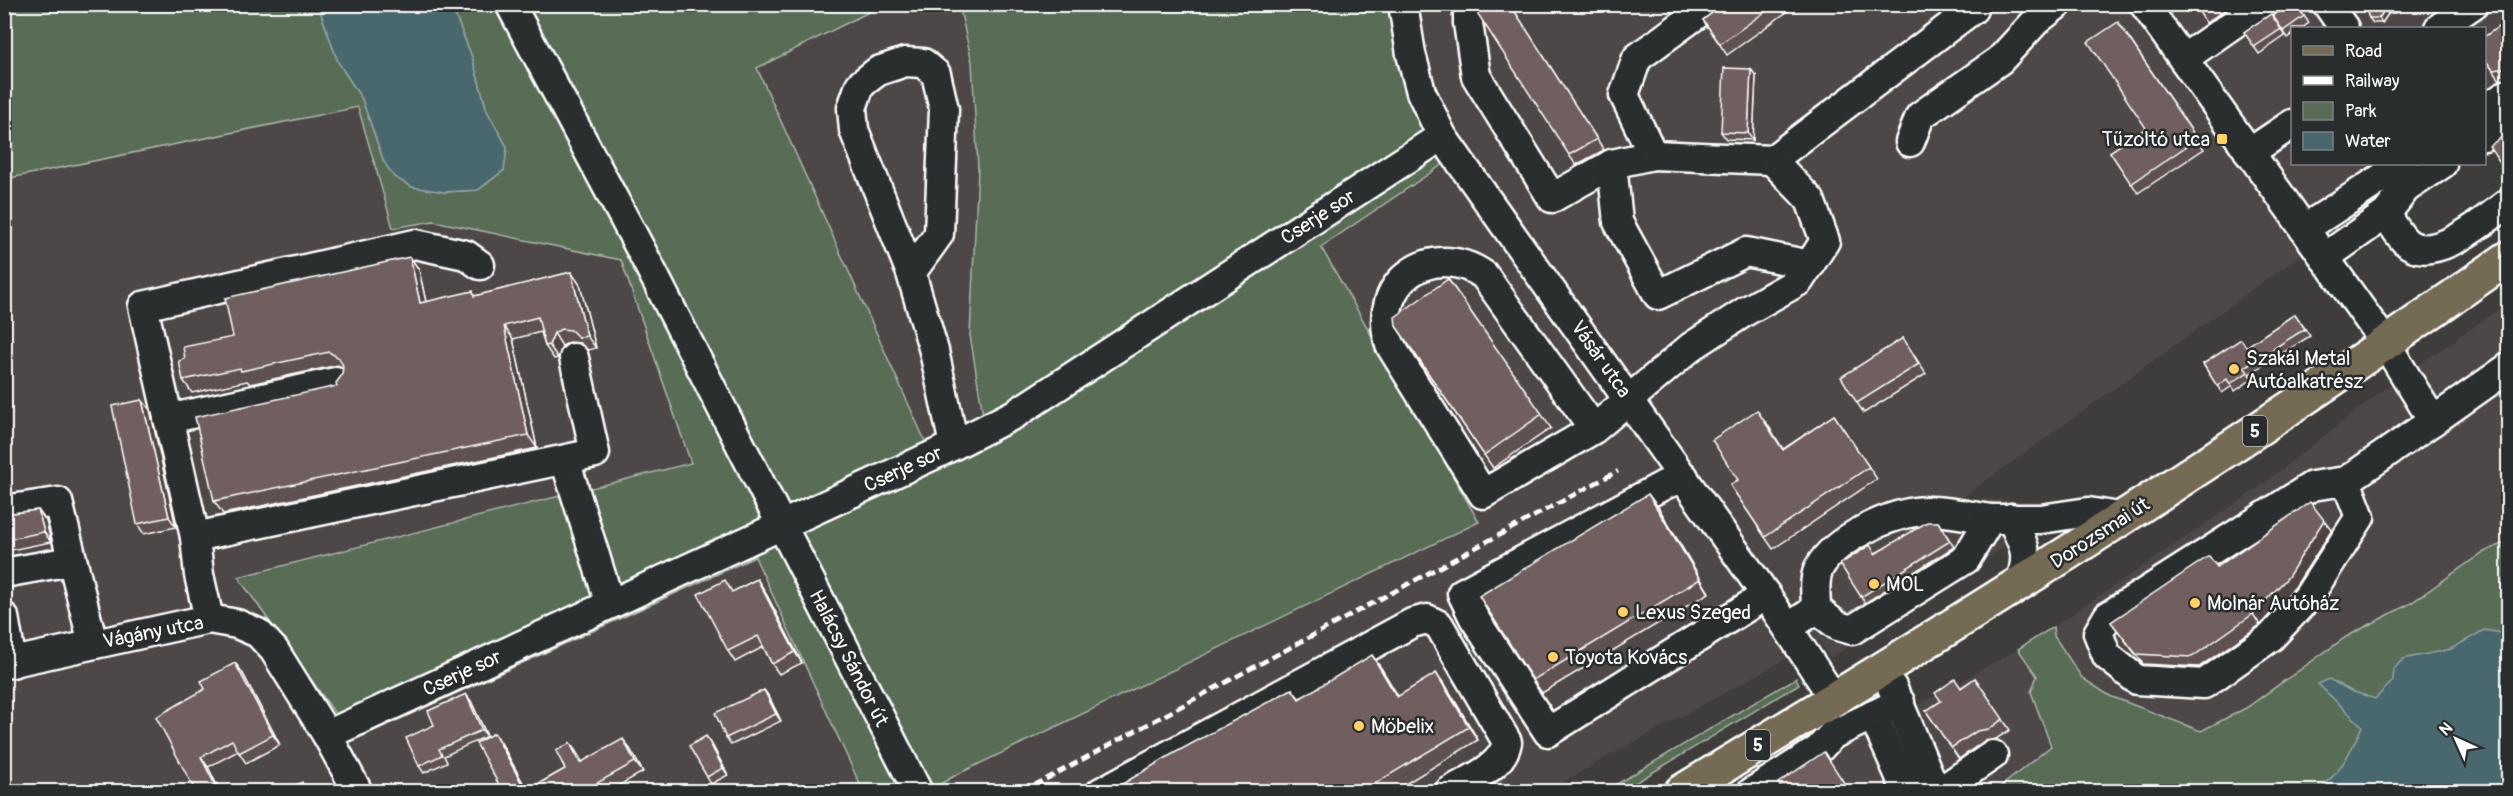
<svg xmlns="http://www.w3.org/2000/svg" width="2513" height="796" viewBox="0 0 2513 796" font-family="Pangolin,sans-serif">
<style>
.built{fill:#4e4646}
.green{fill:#586c57;stroke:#acb6ab;stroke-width:1.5}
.water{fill:#4a676e;stroke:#92a4a8;stroke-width:1.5}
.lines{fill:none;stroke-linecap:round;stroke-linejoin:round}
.minor-casing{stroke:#fff;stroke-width:33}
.major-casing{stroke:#fff;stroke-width:38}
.minor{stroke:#2a2d2e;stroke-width:28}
.major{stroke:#746b52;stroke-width:33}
.rail{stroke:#fff;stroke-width:4.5;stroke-dasharray:9 4.5;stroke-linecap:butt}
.wall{fill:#615151;stroke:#fff;stroke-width:1.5}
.shaded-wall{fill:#4f4242;stroke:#fff;stroke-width:1.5}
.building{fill:#715e5e;stroke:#fff;stroke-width:1.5}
.poi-dot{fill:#ffd166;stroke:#2a2d2e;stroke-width:2}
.labels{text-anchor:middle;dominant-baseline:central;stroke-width:5;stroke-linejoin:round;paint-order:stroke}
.shield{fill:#2a2d2e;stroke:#bfc0c0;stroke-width:1.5}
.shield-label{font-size:18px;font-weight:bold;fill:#fff}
.poi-label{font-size:20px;fill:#fff;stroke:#2a2d2e;text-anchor:start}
.street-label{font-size:20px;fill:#fff;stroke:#2a2d2e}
</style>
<rect width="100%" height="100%" fill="#3f3c3c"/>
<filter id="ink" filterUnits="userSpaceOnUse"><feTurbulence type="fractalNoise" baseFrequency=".0167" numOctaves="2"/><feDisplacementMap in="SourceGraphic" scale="12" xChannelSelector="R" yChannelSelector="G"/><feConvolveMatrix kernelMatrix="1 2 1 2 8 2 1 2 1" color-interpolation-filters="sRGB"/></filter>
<g filter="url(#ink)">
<!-- built -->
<g class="built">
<polygon points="883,5 959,5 972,62 978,169 970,335 983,415 926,443 757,68"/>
<polygon points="1412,5 2508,5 2508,110 2485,126 2484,28 2292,28 2292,164 2428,164 2334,226 2301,255 1962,498 2075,503 1830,658 1819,641 1546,791 929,792 956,775 1479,522 1321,247 1466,148 1437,100"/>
<polygon points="358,107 393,228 434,221 621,260 692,463 238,576 354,739 755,557 863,791 5,792 5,179"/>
<polygon points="2508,303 2508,541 2482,553 2411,603 2346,637 2246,708 2201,731 2110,696 2082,677 2054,636 2053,627 2254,491 2392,383"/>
<polygon points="2018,649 2037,676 2031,692 2051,746 1994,791 1757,792 1831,748 1935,696"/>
</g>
<!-- green -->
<g class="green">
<polygon points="5,5 318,5 338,62 362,99 384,162 444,192 478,190 504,170 507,147 487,111 472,57 451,5 883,5 757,68 926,443 983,415 970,335 978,169 972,62 959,5 1412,5 1437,100 1467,148 1321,247 1479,522 956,775 929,791 863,791 755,557 354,740 238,577 691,463 621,260 434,221 393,228 358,107 5,179"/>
<polygon points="2508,541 2508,791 1994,792 2051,746 2031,692 2037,676 2018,649 2053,627 2054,636 2082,678 2110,696 2201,731 2246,708 2346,637 2411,603 2482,553"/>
<polygon points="1796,678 1799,684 1622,791 1605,791"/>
</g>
<!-- water -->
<g class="water">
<polygon points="318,5 451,5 472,57 487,111 507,147 504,170 478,190 444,192 412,187 394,177 384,162 362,99 338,62"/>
<path d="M2484,630L2508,634V791H2318C2341,771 2350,754 2362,726L2318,684L2329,679L2351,691L2375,699L2393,681L2394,669L2403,659L2451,649Z"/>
</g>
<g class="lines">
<!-- minor casing -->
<g class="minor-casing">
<g id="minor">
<polyline points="510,4 642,252 918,792"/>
<polyline points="1403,4 1411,54 1421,92 1442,136 1766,595 1834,699"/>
<polyline points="1468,4 1468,23 1476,76 1552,198 1612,164"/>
<polyline points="1711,4 1637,58 1624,95 1653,155 1612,164 1618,222 1658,295 1746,252 1810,265"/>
<polyline points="2144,4 2386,344 2433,421 2508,368"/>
<polyline points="2327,4 2344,28"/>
<polyline points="2439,28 2474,4"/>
<polyline points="2183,59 2262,4"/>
<polyline points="2484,110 2508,94"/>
<polyline points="2484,136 2508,120"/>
<polyline points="1910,142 1920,116 2000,60 2036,21 2058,4"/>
<polyline points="2249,153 2292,124"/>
<polyline points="1653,155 1772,160 1973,9 1970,4"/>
<path d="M2386,214C2392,223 2398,234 2405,241C2432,267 2486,219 2508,203"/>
<polyline points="2304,229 2403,164"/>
<polyline points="2324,258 2386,214 2406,188 2442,164"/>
<polyline points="911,273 939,234 944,109 936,74 923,63 905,62 878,71 860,85 852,108 854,130 911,273 934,351 954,445"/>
<polyline points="168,419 336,382"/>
<path d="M1594,429L1484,275C1431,239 1370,283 1390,345L1483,494L1594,429L1691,347L1746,311L1799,281L1825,241L1810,200L1772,160"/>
<polyline points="565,460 610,604"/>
<polyline points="1684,477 1664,485 1462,593 1474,618 1548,732 1766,595"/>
<polyline points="2346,481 2360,517 2308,597 2271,637 2204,684 2137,680 2107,656 2098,633 2108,616 2312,486 2346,481 2433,421"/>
<polyline points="4,510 58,502 93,644"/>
<path d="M2011,518C2025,548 2030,552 2020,584"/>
<polyline points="195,537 595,453 574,358"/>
<polyline points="4,573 71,561"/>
<path d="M1816,609C1816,596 1813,580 1819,568C1835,538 1893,512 1926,511C1946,510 1969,516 1990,519"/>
<polyline points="4,617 12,663"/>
<polyline points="209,619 199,575 195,537 143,306 415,244 466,255 480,265"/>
<polyline points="1788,628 1816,609 1838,626 1852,630 1966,559 1990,519 2041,519 2088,512 2125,518"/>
<polyline points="4,664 209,619 237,624 258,633 274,650 327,735 358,792"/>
<polyline points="1892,687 1936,792"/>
<polyline points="1873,715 1907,792"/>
<polyline points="327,735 938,453 1015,414 1442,136"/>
<path d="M1101,792L1412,623L1427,619L1439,625L1507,742C1503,767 1470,779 1449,792"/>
<polyline points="1752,792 1818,750 1832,735 1900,702"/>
<polyline points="1939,792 1993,755"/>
</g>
</g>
<!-- major casing -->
<g class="major-casing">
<path id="major" d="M1681,792C1962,622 2240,448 2508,258"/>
</g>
<!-- minor -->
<use href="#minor" class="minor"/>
<!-- major -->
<use href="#major" class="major"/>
<!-- rail -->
<polyline class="rail" points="1022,792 1618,471"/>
</g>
<!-- wall -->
<g class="wall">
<polygon points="1510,4 1604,150 1576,165 1569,155"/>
<polygon points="1724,4 1798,4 1727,55 1703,20"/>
<polygon points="2194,4 2232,4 2206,23"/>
<polygon points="2296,4 2309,23 2302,28 2292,28 2292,35 2288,38 2273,16"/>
<polygon points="2360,4 2404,4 2399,12 2388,14 2382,23 2373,23 2369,18 2365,7"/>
<polygon points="2271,14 2285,36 2259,54 2244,32"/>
<polygon points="2508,20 2508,79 2500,80 2484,58"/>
<polygon points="2118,22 2204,149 2138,193 2110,152 2146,128"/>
<polygon points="1756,76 1753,140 1726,139 1721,132"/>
<polygon points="410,257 419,270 426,302 476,296 571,272 580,285 596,348 588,350 580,343 570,342 562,346 558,358 554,359 545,346 541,332 513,339 537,448 223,514 214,501 337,386 342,375 343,368 338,365 250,384 247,381 192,393 183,380 185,359"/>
<polygon points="1448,279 1551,428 1493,468 1396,326"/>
<polygon points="2295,314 2310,336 2249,374 2252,379 2235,391 2232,386 2222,393 2203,364 2246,347"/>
<polygon points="1903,338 1926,374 1864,413 1857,403"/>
<polygon points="142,400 150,410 176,527 144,534 137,524"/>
<polygon points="1834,415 1877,479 1773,549 1730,485 1738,480 1766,422 1783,449"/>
<polygon points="1658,507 1709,593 1542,693 1533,680"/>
<polygon points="38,510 46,521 51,542 6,551 4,550 4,514"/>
<polygon points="2324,520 2332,530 2295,587 2260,625 2199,667 2143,664 2111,622 2217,567"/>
<polygon points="1938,522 1954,547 1865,603 1861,597 1875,553"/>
<polygon points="757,579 764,590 802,663 779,674 772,664 763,647 735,662 728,651 733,592"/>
<polygon points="235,663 242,672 280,745 246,763 238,751 208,767 220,792 196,792 205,689"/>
<polygon points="1381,668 1398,696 1446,686 1478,740 1392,792 1109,792 1292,689 1299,698"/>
<polygon points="1975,678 2010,730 1996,739 1984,741 1959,759 1926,711"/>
<polygon points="764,690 769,697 781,721 731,745 726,738"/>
<polygon points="471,701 487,736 444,756 447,762 424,773 419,766 434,725"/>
<polygon points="494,733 501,743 527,790 565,769 570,743 582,762 630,749 643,772 607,792 503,792"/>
<polygon points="711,743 728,775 711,784 707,777"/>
</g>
<!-- shaded-wall -->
<g class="shaded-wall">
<polygon points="2397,4 2404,4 2399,12 2395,7"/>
<polygon points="2385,9 2388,14 2382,23 2379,18"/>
<polygon points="1751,69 1756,76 1753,140 1748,133"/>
<polygon points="410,257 419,270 429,316 420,303"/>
<polygon points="571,272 580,285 596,348 587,336"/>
<polygon points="504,326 513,339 537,448 528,435"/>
<polygon points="554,333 562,346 558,358 549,345"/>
<polygon points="142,400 150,410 176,527 169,517"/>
<polygon points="1648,494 1658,507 1709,593 1700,579"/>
<polygon points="38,510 46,521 51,542 44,532"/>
<polygon points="2324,520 2332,530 2295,587 2260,625 2253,614"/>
<polygon points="757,579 764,590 802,663 795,652"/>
<polygon points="1372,655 1381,668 1406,710 1397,697"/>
<polygon points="235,663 242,672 280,745 273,735"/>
<polygon points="1436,673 1446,686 1478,740 1469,727"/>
<polygon points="764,690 769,697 781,721 776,714"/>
<polygon points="466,694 471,701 487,736 482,730"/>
<polygon points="494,733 501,743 528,792 526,792"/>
<polygon points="706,736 711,743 728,775 723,768"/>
<polygon points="623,739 630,749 643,772 635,762"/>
<polygon points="570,743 577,753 588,773 580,763"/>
<polygon points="201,757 208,767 220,792 215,785"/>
</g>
<!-- building -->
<g class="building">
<polygon points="1477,4 1510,4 1597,139 1569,155 1478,14"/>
<polygon points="1724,4 1776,4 1720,44 1703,20"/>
<polygon points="2194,4 2204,4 2197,9"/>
<polygon points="2290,4 2296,4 2304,16 2283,31 2273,16"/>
<polygon points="2364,4 2397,4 2395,7 2385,9 2379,18 2369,18"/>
<polygon points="2271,14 2281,29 2254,47 2244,32"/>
<polygon points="2508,20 2508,66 2505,68 2493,70 2484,58 2484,37"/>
<polygon points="2118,22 2197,139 2131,184 2110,152 2146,128 2088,42"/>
<polygon points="1724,68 1751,69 1748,133 1721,132"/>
<polygon points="2508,133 2508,174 2489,146"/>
<polygon points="410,257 420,303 473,291 474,296 571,272 587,336 579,338 571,330 561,329 554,333 549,345 545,346 538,317 504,326 528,435 214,501 195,417 337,386 336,383 342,375 343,366 339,358 329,352 241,371 240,368 183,380 179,361 185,359 183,347 233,337 225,298"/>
<polygon points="1448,279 1542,414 1484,455 1396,326 1395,317"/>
<polygon points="2295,314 2305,329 2244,367 2248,372 2230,384 2227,379 2217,386 2203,364 2241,339 2246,347"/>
<polygon points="1903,338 1919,364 1857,403 1841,377"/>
<polygon points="142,400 169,517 137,524 112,406"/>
<polygon points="1757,410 1783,450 1834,415 1869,467 1765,537 1730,485 1738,480 1712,440"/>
<polygon points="1648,494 1700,579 1533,680 1479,596"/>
<polygon points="2310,502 2324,520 2288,577 2253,614 2192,657 2136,654 2111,622 2209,556 2217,567"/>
<polygon points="38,510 44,532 4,540 4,514"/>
<polygon points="1927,522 1938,522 1950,541 1861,597 1840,564 1870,545 1875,554"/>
<polygon points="757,579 795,652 772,664 758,636 728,651 698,594 725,580 732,592"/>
<polygon points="1372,655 1397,697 1436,673 1469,727 1361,792 1109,792 1169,756 1292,689 1299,699"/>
<polygon points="235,663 273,735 239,753 232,740 201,757 215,785 203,792 196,792 156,717 205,689 201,681"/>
<polygon points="1975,678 2003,719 1989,729 1977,731 1951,748 1926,711 1941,701 1935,693 1955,679 1961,688"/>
<polygon points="764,690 776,714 726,738 715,713"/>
<polygon points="466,694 482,730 439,749 442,755 419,766 406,738 434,725 428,711"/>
<polygon points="494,733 526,791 565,769 556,751 570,743 580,763 623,739 635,762 581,792 503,792 476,743"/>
<polygon points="706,736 723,768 707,777 689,746"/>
<polygon points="1824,752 1850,792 1784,792 1778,783"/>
<polygon points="302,782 307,792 284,792"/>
</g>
</g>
<!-- markers -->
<g class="poi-dot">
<rect x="2216" y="133" width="12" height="12" rx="3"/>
<circle cx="2234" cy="369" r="6"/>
<circle cx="1874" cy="584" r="6"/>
<circle cx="2195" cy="603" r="6"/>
<circle cx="1623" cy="612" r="6"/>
<circle cx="1553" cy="657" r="6"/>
<circle cx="1359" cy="726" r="6"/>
</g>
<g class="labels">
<!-- shield labels -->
<g class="shield">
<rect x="2243" y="416" width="24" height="30" rx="4.5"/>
<rect x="1746" y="730" width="24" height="30" rx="4.5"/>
</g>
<g class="shield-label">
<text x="2255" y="431">5</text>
<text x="1758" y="745">5</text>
</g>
<!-- poi labels -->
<g class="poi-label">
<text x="2210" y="139" text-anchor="end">Tűzoltó utca</text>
<text x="2246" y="358">Szakál Metal<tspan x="2246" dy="23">Autóalkatrész</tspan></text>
<text x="1886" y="584">MOL</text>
<text x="2207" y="603">Molnár Autóház</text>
<text x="1635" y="612">Lexus Szeged</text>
<text x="1565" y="657">Toyota Kovács</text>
<text x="1371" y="726">Möbelix</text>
</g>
<!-- street labels -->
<g class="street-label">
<text transform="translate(1318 217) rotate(-33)">Cserje sor</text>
<text transform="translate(1601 359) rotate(55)">Vásár utca</text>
<text transform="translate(903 469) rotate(-25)">Cserje sor</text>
<text transform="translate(2100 533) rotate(-33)">Dorozsmai út</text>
<text transform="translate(153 632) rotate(-11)">Vágány utca</text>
<text transform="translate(849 658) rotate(63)">Halácsy Sándor út</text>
<text transform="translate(462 673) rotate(-25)">Cserje sor</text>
</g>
</g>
<!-- margin -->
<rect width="2513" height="796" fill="none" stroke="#2a2d2e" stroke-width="24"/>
<rect x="12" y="12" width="2489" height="772" fill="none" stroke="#fff" stroke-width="2" filter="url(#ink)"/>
<!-- legend -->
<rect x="2291" y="27" width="195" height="138" fill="#2a2d2e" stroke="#7f8182" stroke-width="1.5"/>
<rect x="2303" y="46" width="30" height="9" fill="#746b52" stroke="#7f8182" stroke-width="1.5"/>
<text x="2345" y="57" font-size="18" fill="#ffffff">Road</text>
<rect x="2303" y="76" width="30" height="9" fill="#ffffff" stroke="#7f8182" stroke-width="1.5"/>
<text x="2345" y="87" font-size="18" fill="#ffffff">Railway</text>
<rect x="2303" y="102" width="30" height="18" fill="#586c57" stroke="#7f8182" stroke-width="1.5"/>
<text x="2345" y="117" font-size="18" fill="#ffffff">Park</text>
<rect x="2303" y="132" width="30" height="18" fill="#4a676e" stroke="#7f8182" stroke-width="1.5"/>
<text x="2345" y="147" font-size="18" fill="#ffffff">Water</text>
<!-- north arrow -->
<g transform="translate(2456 739) rotate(315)" stroke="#2a2d2e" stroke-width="4.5" paint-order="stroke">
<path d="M0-4.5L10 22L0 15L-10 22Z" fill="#ffffff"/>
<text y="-9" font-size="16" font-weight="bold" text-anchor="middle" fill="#ffffff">N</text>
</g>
</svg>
